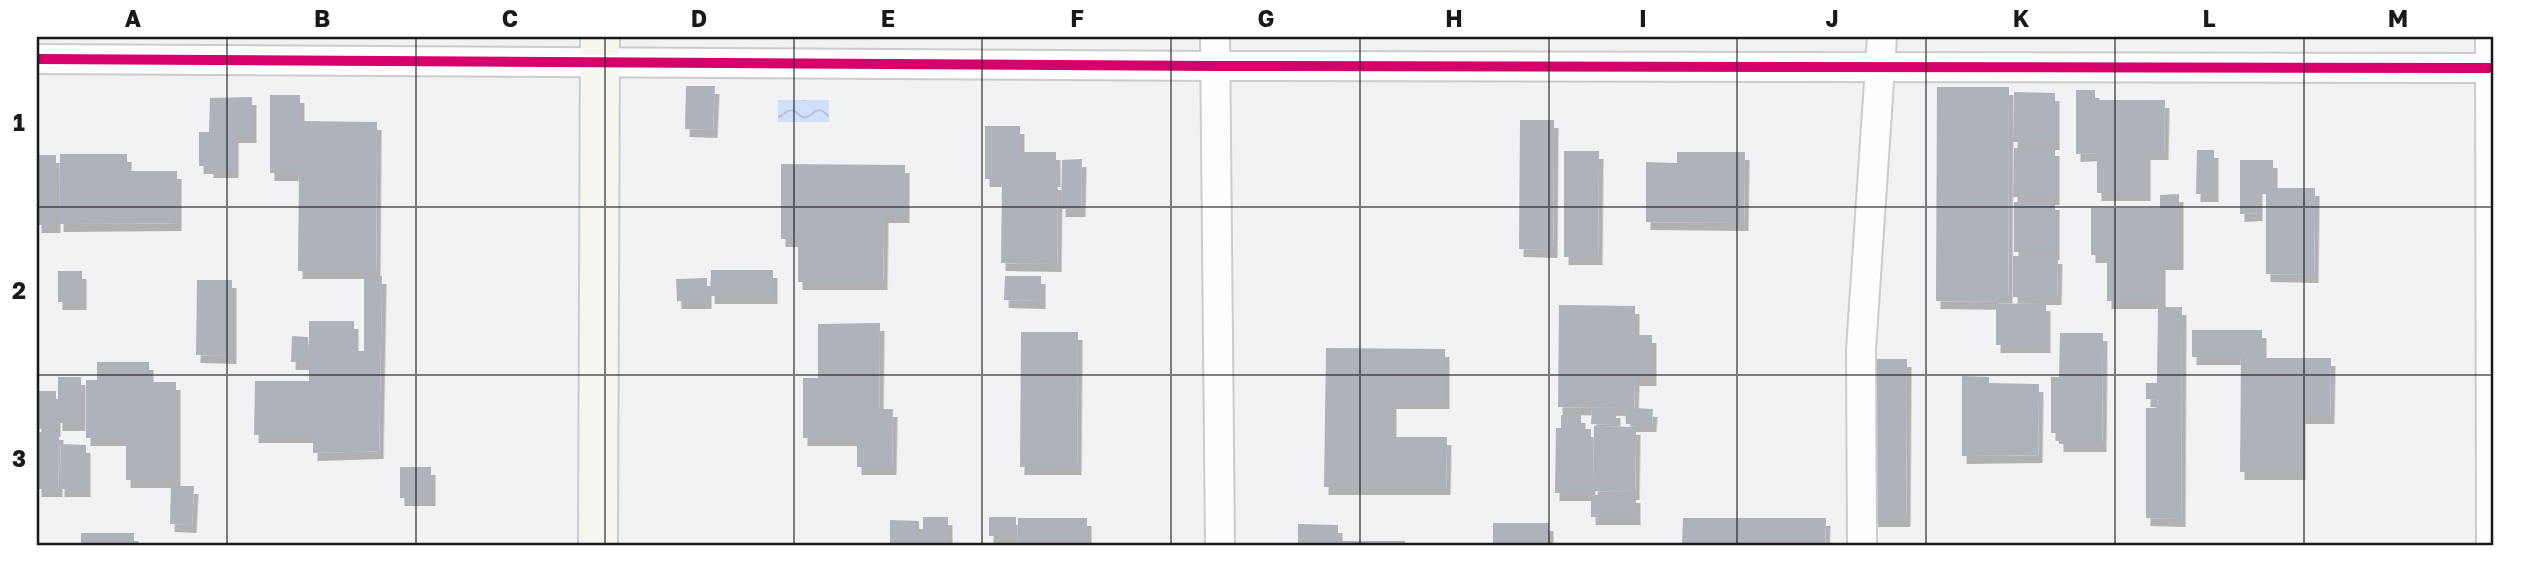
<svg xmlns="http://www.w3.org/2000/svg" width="2531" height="582" viewBox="0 0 2531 582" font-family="'Golos Text',sans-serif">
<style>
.water{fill:url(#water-waves)}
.building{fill:#aeb2bb;filter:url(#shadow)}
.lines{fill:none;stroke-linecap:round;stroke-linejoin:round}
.street-casing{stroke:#ccccce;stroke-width:32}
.secondary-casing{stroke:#ccccce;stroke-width:42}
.street{stroke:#fdfdfd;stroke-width:28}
.secondary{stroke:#f6f5f0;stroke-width:38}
.cycleway-casing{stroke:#fff;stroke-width:15}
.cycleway{stroke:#d6006c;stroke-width:10}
.grid{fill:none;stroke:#19191a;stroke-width:2;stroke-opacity:0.55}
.neatline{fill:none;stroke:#19191a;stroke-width:2.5}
.grid-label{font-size:23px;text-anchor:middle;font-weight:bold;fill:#19191a}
</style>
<defs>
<pattern id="water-waves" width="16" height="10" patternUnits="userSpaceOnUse" patternTransform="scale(1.75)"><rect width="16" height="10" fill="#d2dff9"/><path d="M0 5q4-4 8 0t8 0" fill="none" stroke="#b4bfd5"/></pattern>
<filter id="shadow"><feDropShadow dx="4.5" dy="8" stdDeviation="0" flood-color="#0004"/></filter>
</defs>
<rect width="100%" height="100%" fill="#f1f2f4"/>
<!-- water -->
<rect class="water" x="778" y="100" width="51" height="22"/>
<!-- building -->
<g class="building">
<polygon points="686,86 715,86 713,130 685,129"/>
<polygon points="1937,87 2009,87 2008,302 1936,301"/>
<polygon points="2076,90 2095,90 2095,100 2165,100 2164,152 2146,152 2146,193 2097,193 2097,153 2076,154"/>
<polygon points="2014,92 2055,93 2055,142 2013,142"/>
<polygon points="270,95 300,95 300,121 377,122 376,271 298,271 299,173 270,173"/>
<polygon points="252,97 252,135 234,135 234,170 209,170 209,166 199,166 199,132 209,132 210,98"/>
<polygon points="1520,120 1554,120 1553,250 1519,249"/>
<polygon points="985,126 1020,126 1020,152 1056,152 1056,179 985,179"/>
<polygon points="2014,148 2055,148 2055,197 2013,197"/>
<polygon points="2197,150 2214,150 2214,194 2196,194"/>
<polygon points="1564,151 1599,151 1598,257 1564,257"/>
<polygon points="1677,152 1745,152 1744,223 1646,222 1646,162 1677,163"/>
<polygon points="60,154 127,154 127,171 177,171 177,223 59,224"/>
<rect x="37" y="155" width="19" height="70"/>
<polygon points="1082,159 1081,209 1061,209 1062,160"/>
<polygon points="2240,160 2273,160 2273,186 2258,186 2258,213 2240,214"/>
<polygon points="781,164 905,165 905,215 884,215 883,282 798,282 798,239 781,239"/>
<polygon points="1002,182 1058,182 1057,264 1001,263"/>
<polygon points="2266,188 2315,188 2314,275 2266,274"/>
<polygon points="2179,194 2179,262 2161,262 2161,301 2107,301 2107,255 2091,255 2091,208 2160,208 2160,195"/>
<rect x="2014" y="202" width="41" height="50"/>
<polygon points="2013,256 2058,256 2057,297 2013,297"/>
<polygon points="711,270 773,270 773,296 710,296"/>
<rect x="58" y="271" width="24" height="31"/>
<polygon points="364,276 382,276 379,451 313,453 313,435 254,435 255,381 309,381 309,362 291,362 292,336 308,337 309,351 309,321 354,321 354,351 364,351"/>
<polygon points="1005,276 1041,276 1041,301 1004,300"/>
<polygon points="707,278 707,301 677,301 676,279"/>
<polygon points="197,280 232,280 232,356 196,355"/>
<polygon points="2046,303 2046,345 1996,345 1996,304"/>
<polygon points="1559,305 1635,306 1635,335 1652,335 1652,378 1635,378 1634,408 1653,409 1652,424 1626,424 1625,408 1558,407"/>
<polygon points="2158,307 2182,307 2181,519 2146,518 2146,408 2157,408 2158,400 2146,399 2146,383 2157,383"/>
<polygon points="880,323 879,409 893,409 892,467 857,467 857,438 803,438 803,378 818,378 818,324"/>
<polygon points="2192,330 2262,330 2262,358 2331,358 2330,416 2301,416 2301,472 2240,472 2241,357 2192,357"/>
<polygon points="1021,332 1078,332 1077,467 1020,467"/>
<polygon points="2060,333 2103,333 2102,444 2059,444 2059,433 2051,433 2051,377 2059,377"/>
<polygon points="1326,348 1445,349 1445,401 1392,401 1392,437 1447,437 1446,487 1324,487"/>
<polygon points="1874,359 1907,359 1906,519 1873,519"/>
<polygon points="97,362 149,362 149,382 176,382 176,480 126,480 126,438 86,438 86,380 97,380"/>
<polygon points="1962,376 1989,377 1989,383 2039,384 2038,455 1962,456"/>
<rect x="58" y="377" width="23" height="46"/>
<rect x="37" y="391" width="19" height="38"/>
<polygon points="1592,410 1616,410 1616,425 1591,424"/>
<polygon points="1561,415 1581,415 1581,429 1591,429 1591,493 1555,493 1556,428 1561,428"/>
<polygon points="1594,426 1636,427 1635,492 1593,491"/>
<polygon points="37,432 59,432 58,489 37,489"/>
<polygon points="61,444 86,445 86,489 60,489"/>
<rect x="400" y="467" width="31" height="31"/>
<polygon points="171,486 194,486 192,525 170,524"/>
<rect x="1591" y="495" width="45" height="22"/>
<rect x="923" y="517" width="25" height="28"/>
<rect x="989" y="517" width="27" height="19"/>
<polygon points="1018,518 1087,518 1087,545 1017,545"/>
<polygon points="1683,518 1826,518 1825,545 1682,545"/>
<polygon points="890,520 919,521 919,545 890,545"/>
<rect x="1493" y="523" width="56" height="22"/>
<polygon points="1298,524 1338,525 1338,541 1405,541 1405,545 1298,545"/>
<rect x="81" y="533" width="53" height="12"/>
</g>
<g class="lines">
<!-- street casing -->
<g class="street-casing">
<g id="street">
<polyline points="1215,37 1220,545"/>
<polyline points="2490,37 2491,545"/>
<polyline points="37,59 1214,66 2489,68"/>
<polyline points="1862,545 1861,350 1882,37"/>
</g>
</g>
<!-- secondary casing -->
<g class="secondary-casing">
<polyline id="secondary" points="598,545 600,37"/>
</g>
<!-- street -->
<use href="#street" class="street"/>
<!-- secondary -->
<use href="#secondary" class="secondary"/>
<!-- cycleway casing -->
<g class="cycleway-casing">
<polyline id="cycleway" points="37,59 1214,66 2489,68"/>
</g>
<!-- cycleway -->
<use href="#cycleway" class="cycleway"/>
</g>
<!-- grid -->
<path class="grid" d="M227,37V545M416,37V545M605,37V545M794,37V545M982,37V545M1171,37V545M1360,37V545M1549,37V545M1737,37V545M1926,37V545M2115,37V545M2304,37V545M37,207H2494M37,375H2494"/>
<!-- border -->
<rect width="2531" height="582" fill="none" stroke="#ffffff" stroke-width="77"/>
<rect x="38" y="38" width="2454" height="506" class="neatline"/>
<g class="grid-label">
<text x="133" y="27">A</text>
<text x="322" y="27">B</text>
<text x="510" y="27">C</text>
<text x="699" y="27">D</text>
<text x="888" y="27">E</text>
<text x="1077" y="27">F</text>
<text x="1266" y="27">G</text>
<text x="1454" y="27">H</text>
<text x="1643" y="27">I</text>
<text x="1832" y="27">J</text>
<text x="2021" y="27">K</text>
<text x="2209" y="27">L</text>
<text x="2398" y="27">M</text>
<text x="19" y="131">1</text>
<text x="19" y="299">2</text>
<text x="19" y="467">3</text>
</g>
</svg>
